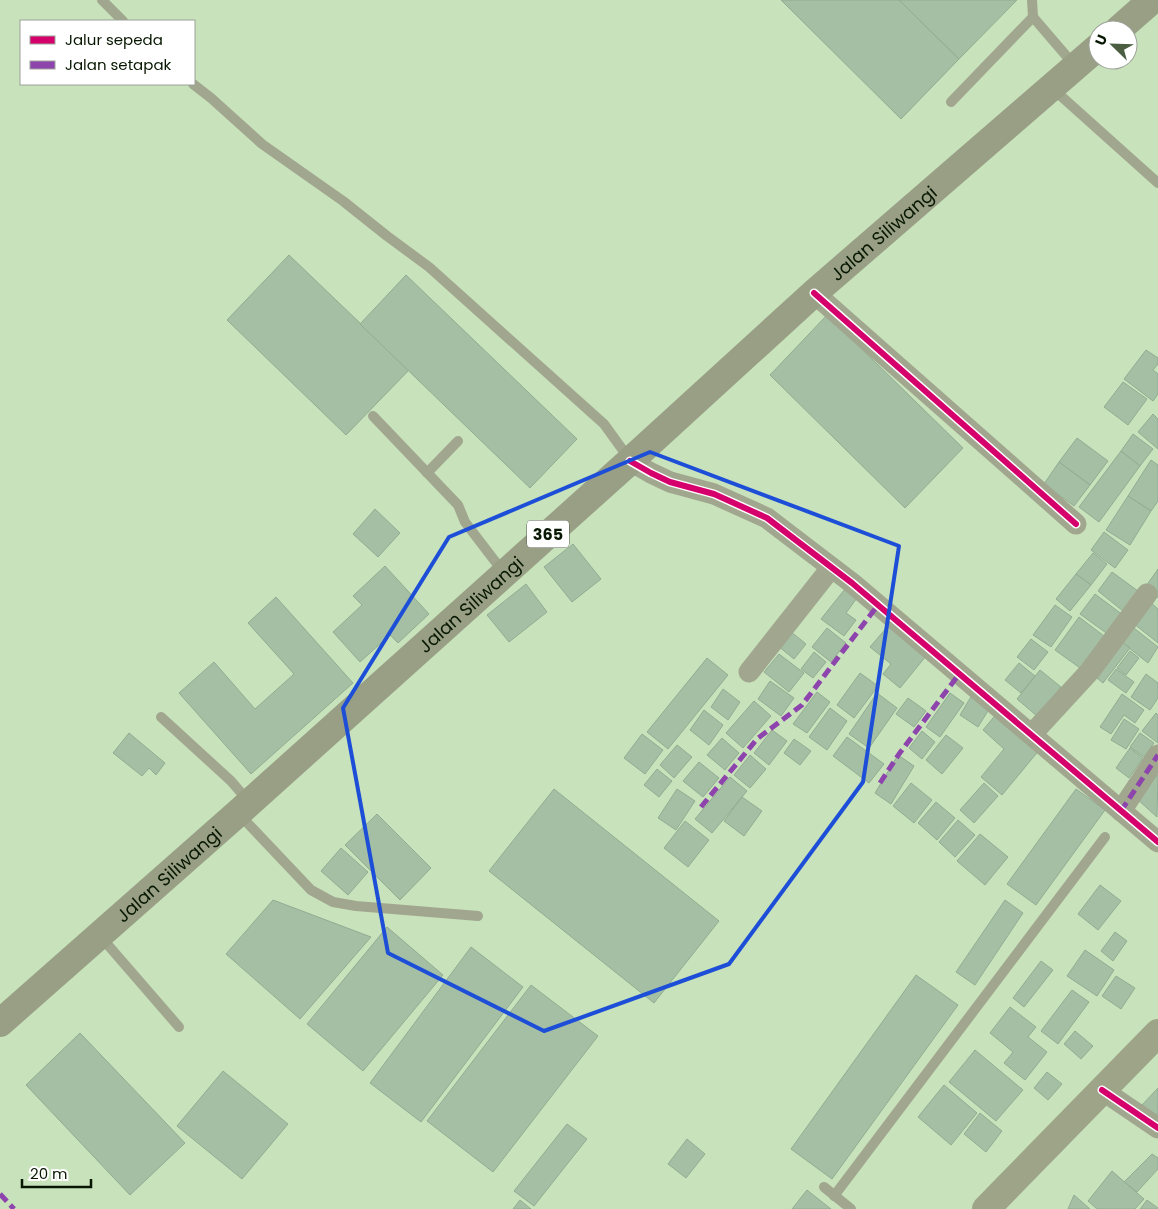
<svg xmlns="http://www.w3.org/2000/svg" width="1158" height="1209" viewBox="0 0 1158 1209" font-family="Poppins,sans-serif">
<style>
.building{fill:#a5bfa5;stroke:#91ac91}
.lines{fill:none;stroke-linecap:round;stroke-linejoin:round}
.service{stroke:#a1a68e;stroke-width:10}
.minor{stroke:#a1a68e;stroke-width:21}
.secondary{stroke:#9da488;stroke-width:28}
.primary{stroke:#989f85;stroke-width:28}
.quiet{stroke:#8e44ad;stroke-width:5;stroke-dasharray:10 5;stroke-linecap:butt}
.cycleway-casing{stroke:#fff;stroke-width:9}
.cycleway{stroke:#d6006c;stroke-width:6}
.marked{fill:none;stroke:#1d4ed8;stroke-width:4;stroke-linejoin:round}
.labels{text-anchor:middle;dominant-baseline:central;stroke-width:4;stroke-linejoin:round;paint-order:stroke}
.shield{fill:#fff;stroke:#515d4d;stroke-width:1}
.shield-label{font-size:16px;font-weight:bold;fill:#071701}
.street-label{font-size:18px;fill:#071701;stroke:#fff}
</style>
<rect width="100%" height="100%" fill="#c8e2bb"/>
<!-- building -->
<g class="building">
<polygon points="781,0 899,0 959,59 901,119"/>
<polygon points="899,0 1017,0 959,59"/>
<polygon points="289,255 409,370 346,435 227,320"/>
<polygon points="406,275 577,439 530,488 360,324"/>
<polygon points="827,315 963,448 905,508 770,375"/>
<polygon points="1146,350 1158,358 1158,364 1153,370 1158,374 1158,394 1153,401 1124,379"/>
<polygon points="1123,382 1147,399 1128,425 1104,407"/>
<polygon points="1153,414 1158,419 1158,449 1138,432"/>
<polygon points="1133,434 1153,449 1140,466 1121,451"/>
<polygon points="1077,438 1108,461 1090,485 1059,462"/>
<polygon points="1121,451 1140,466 1099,522 1079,507"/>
<polygon points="1151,460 1158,465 1158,501 1151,511 1128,496"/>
<polygon points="1059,462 1090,485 1074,506 1044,484"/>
<polygon points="1128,496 1151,511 1130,545 1106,530"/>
<polygon points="375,509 400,533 378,557 353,534"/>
<polygon points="1104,532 1128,550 1115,568 1091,550"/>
<polygon points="573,544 601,579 572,602 544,567"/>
<polygon points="1093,553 1107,564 1091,585 1076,574"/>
<polygon points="385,566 429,614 398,643 390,635 360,662 333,632 362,605 353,596"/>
<polygon points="1158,569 1158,597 1157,598 1144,589"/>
<polygon points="1112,572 1138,591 1123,611 1098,591"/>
<polygon points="1076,574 1091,585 1070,611 1056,599"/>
<polygon points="526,584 547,612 509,642 487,615"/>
<polygon points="845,589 857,598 846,613 856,620 844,636 821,619"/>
<polygon points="1095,594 1123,615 1109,635 1080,614"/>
<polygon points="276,597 353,683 251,774 179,693 214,662 255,709 294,674 248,623"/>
<polygon points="1149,601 1158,609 1158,643 1133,623"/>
<polygon points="1055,605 1072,617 1051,647 1033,635"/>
<polygon points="1079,617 1104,636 1080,668 1055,650"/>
<polygon points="1130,625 1158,647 1148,663 1119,640"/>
<polygon points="888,626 926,656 900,688 883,674 891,664 870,647"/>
<polygon points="827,628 846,643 831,662 812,647"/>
<polygon points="790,631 806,644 794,659 778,646"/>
<polygon points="1031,639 1048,652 1034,670 1017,657"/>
<polygon points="1119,640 1130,648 1103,683 1092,674"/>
<polygon points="1130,651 1139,658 1126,675 1117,668"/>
<polygon points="814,652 826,662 813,678 801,669"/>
<polygon points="779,654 804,673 789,692 764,672"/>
<polygon points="707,658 728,675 668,749 647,732"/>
<polygon points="1019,663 1035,676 1021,693 1005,680"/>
<polygon points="1116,669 1134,682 1126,693 1108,680"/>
<polygon points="1040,670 1061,687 1037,716 1017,699"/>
<polygon points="860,673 878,686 854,718 837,705"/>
<polygon points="1146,674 1158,683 1158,698 1150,710 1131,697"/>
<polygon points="770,681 794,698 781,716 758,699"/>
<polygon points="723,689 740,702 728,720 711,707"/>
<polygon points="817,692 830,702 807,733 793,724"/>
<polygon points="877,693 897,708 869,748 849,734"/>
<polygon points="950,693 964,703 940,737 926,727"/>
<polygon points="1122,694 1144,710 1135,723 1124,715 1111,734 1100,727"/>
<polygon points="972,695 991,706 978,727 960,715"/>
<polygon points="908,698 926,711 914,727 896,714"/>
<polygon points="754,701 771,716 743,748 726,733"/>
<polygon points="830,708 847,721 827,750 809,737"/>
<polygon points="704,710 723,725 709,745 690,730"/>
<polygon points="998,712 1041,748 1002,795 981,777 1004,749 983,730"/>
<polygon points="1156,713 1158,715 1158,743 1142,731"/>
<polygon points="1124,719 1139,729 1126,749 1111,740"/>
<polygon points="772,730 787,741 769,765 754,753"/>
<polygon points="922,731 935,742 922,759 909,748"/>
<polygon points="129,733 165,763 156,775 149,768 142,776 113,753"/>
<polygon points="1140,733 1154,743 1144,757 1130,747"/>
<polygon points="642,734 663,750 645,774 624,758"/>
<polygon points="946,735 963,748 942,774 926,760"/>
<polygon points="847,737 884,764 869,783 833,756"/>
<polygon points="722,738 739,753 725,770 707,755"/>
<polygon points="794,739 811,751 800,765 784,753"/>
<polygon points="677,745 692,757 674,778 660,765"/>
<polygon points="1130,748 1143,758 1129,778 1116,768"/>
<polygon points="750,755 766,769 750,788 734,775"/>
<polygon points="898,755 914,766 891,804 875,793"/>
<polygon points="699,762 719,778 703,797 683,781"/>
<polygon points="657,769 672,781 659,797 644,785"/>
<polygon points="1157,775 1158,776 1157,817 1137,799"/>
<polygon points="730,777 747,791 712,833 695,819"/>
<polygon points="911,783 932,800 914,823 893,806"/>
<polygon points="984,783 998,796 974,823 960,810"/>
<polygon points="554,789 719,921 654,1003 489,871"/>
<polygon points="677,789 695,801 676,830 658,818"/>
<polygon points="1076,789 1105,810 1036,905 1007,884"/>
<polygon points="742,797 762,811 744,836 724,821"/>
<polygon points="936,802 955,818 937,840 918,823"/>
<polygon points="377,814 431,868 400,900 345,845"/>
<polygon points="958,820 975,835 955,857 939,842"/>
<polygon points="685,821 709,840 688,867 664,848"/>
<polygon points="980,834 1008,857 985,885 957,861"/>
<polygon points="341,848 368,872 348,895 321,871"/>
<polygon points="1100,885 1121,901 1098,930 1078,914"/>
<polygon points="273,900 371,937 300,1019 226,954"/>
<polygon points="1005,900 1023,913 975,985 956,972"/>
<polygon points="387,927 443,975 363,1071 307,1024"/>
<polygon points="1115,932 1127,941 1113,961 1101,951"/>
<polygon points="471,947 523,987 421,1122 370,1083"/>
<polygon points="1085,950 1114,970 1097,996 1067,976"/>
<polygon points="1041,961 1053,970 1024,1007 1013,998"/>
<polygon points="916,975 958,1005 832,1179 791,1149"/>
<polygon points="1116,976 1135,988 1121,1009 1102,996"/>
<polygon points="531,985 598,1036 493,1172 427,1121"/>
<polygon points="1072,990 1089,1002 1058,1044 1041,1031"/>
<polygon points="1010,1007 1036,1027 1028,1037 1047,1052 1025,1080 1004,1063 1013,1052 990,1033"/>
<polygon points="1075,1031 1093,1046 1081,1059 1064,1044"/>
<polygon points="80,1033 185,1143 130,1195 26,1085"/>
<polygon points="975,1050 1023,1090 996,1121 949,1082"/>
<polygon points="223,1071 288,1124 242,1179 177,1126"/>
<polygon points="1047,1072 1062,1084 1048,1100 1034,1088"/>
<polygon points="944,1085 977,1113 951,1145 918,1117"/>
<polygon points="1158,1088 1158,1120 1142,1105"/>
<polygon points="980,1113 1002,1131 986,1152 964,1134"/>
<polygon points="567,1124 587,1139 534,1206 514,1191"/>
<polygon points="687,1139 705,1154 686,1178 668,1164"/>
<polygon points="1152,1154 1158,1158 1158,1169 1137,1192 1124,1182"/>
<polygon points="1112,1171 1144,1199 1135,1209 1097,1209 1088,1201"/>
<polygon points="807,1190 831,1209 792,1209"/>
<polygon points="1074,1195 1090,1209 1068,1209"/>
<polygon points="520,1200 531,1209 513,1209"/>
<polygon points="1147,1200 1158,1208 1158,1209 1140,1209"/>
</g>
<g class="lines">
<!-- service -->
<g class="service">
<polyline points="102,0 123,21"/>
<polyline points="1032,0 1033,17"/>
<polyline points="193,84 211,98 262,144 343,201 387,236 429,267 604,424 630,460"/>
<polyline points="1052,88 1158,183"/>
<polyline points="951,102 1033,17 1075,66"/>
<polyline points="373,416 458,505 465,522 504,573"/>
<polyline points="427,473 458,441"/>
<polyline points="161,717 231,781 249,802"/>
<polyline points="238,813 311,890 333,902 356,906 478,916"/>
<polyline points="101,937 179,1027"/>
<polyline points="824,1187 851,1209"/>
<polyline points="834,1196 1105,837"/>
</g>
<!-- minor -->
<g class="minor">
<polyline points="814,293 1076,524"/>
<polyline points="630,461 651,473 670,482 714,494 767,518 852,583 1158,842"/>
<polyline points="749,672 831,568"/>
<polyline points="1032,734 1090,671 1147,594"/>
<polyline points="1121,811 1158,755"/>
<polyline points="1102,1090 1158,1128"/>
</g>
<!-- secondary -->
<polyline class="secondary" points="986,1209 1158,1033"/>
<!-- primary -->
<g class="primary">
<polyline points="1118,30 1152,0"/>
<path id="s1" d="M0,1023L238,813L630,461L814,293L1098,47"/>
</g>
<!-- quiet -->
<g class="quiet">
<polyline points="880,783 899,754 960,673"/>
<polyline points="701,807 757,739 802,705 878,605"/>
<polyline points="1121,811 1158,755"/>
<polyline points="0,1194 14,1209"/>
</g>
<!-- cycleway casing -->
<g class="cycleway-casing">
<g id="cycleway">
<polyline points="814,293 1076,524"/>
<polyline points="630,461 651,473 670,482 714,494 767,518 852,583 1158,842"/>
<polyline points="1102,1090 1158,1128"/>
</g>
</g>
<!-- cycleway -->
<use href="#cycleway" class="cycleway"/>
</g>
<!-- marked area -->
<path class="marked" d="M650,452L899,546L863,782L729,964L544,1031L388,953L343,708L449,537Z"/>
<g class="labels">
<!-- shield labels -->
<rect class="shield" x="527" y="520.5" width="42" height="27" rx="4"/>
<g class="shield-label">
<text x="548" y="534">365</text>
</g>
<!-- street labels -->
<g class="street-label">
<text stroke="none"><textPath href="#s1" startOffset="1185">Jalan Siliwangi</textPath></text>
<text stroke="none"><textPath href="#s1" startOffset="630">Jalan Siliwangi</textPath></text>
<text stroke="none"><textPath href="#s1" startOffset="225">Jalan Siliwangi</textPath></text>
</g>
</g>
<!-- legend -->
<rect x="20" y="20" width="175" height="65" fill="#ffffff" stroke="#9ca299"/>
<rect x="30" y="36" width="25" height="8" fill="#d6006c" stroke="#9ca299"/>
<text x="65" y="45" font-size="15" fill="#071701">Jalur sepeda</text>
<rect x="30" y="61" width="25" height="8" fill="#8e44ad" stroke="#9ca299"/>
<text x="65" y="70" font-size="15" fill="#071701">Jalan setapak</text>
<!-- north arrow -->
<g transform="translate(1113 45) rotate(293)"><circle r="24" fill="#ffffff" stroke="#9ca299"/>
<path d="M0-4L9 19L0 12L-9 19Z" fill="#4b5e42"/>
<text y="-8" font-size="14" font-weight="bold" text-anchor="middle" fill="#071701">U</text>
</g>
<!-- scale -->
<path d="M22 1179v8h69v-8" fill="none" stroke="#071701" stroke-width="2.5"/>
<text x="30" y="1179" font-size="15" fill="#071701" stroke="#ffffff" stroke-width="4" paint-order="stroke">20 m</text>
</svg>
